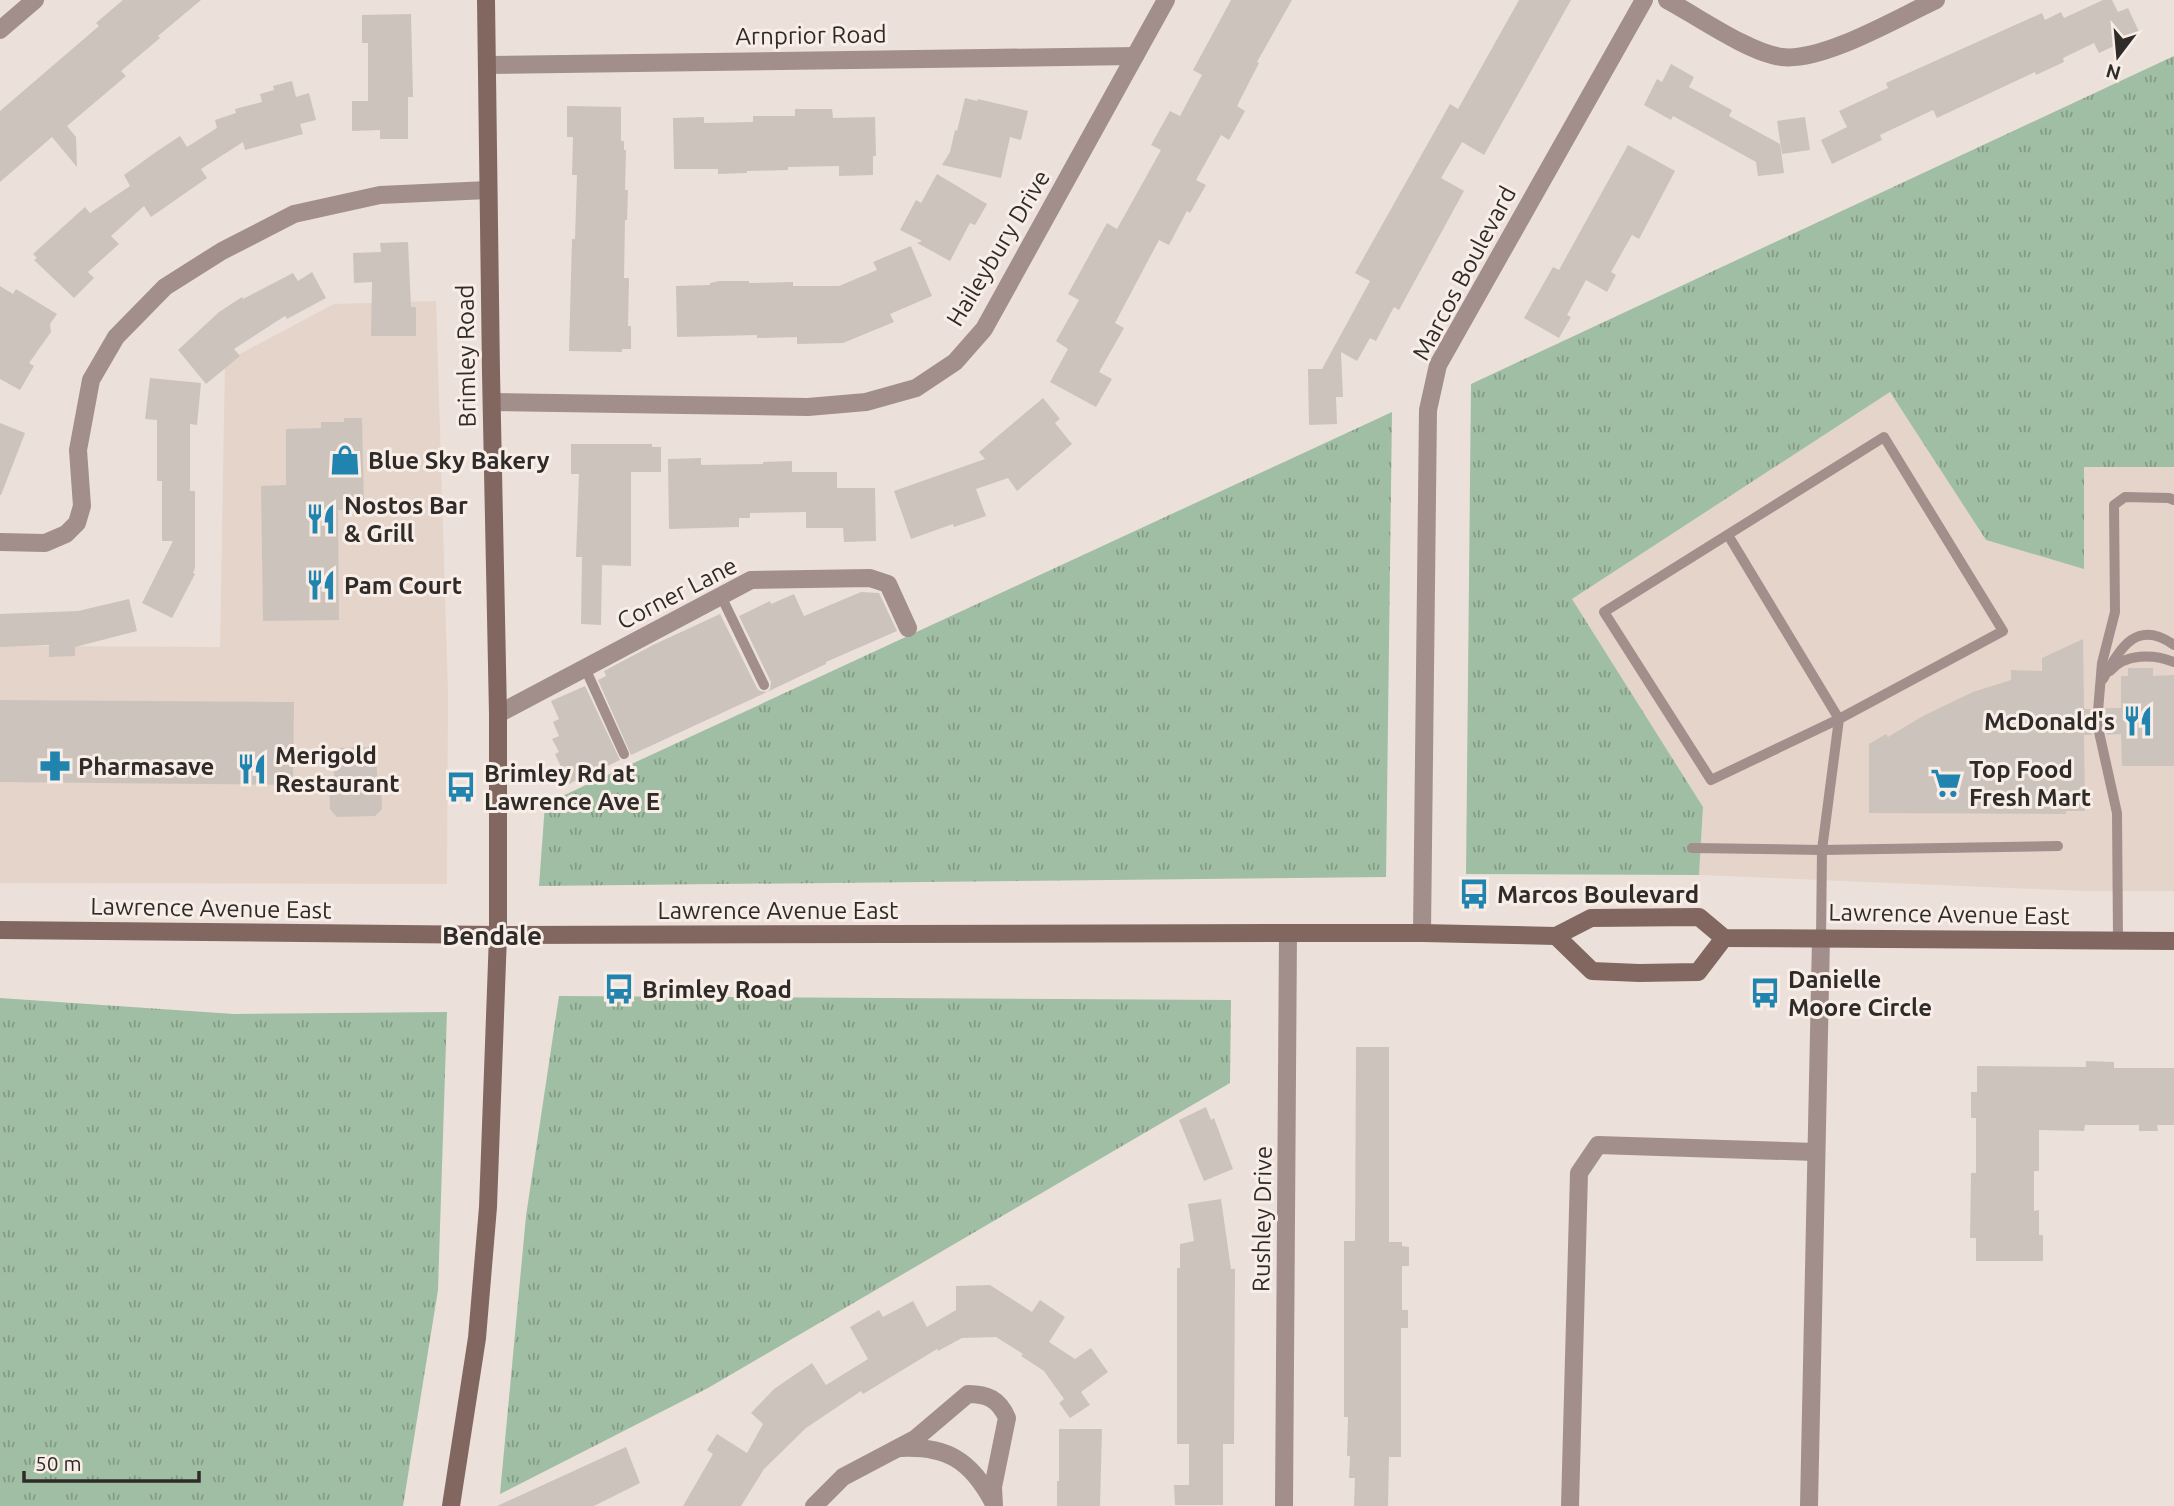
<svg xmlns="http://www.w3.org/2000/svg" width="2174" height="1506" viewBox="0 0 2174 1506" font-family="Ubuntu,sans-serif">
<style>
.built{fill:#e4d4c9}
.grass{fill:url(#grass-tufts)}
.building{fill:#cdc3bd}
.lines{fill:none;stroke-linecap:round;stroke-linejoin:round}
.service{stroke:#a28f8b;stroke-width:10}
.minor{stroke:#a28f8b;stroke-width:18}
.secondary{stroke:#826761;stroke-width:18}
.labels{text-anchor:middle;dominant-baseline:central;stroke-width:6;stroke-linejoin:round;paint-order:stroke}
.street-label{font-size:24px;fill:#2f2b29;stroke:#f8eee7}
.poi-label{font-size:24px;font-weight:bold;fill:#2f2b29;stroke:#f8eee7;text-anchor:start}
.neighbourhood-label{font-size:26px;font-weight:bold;fill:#2f2b29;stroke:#f8eee7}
</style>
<defs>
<pattern id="grass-tufts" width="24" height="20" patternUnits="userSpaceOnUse" patternTransform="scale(1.75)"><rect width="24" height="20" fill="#a0bea3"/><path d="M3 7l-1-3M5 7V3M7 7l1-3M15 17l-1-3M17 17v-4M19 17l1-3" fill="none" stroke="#839b85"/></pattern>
</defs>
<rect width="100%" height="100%" fill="#ebe1da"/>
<!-- built -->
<g class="built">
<polygon points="436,301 448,692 447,884 0,883 0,646 220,647 225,362 334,304"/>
<polygon points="1890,392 1986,540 2084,568 2084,467 2174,467 2174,891 2084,891 1699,875 1703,807 1572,599"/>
</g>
<!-- grass -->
<g class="grass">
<polygon points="2174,56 2174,467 2084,467 2084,569 1986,540 1890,392 1572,599 1703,807 1699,875 1466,874 1471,384"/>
<polygon points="1392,412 1386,877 539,886 545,804"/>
<polygon points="559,996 1231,1000 1230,1083 708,1388 500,1494 526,1216"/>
<polygon points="0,998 234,1014 447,1012 438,1290 403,1506 0,1506"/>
</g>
<!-- building -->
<g class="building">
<polygon points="123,0 201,0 158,36 160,38 121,71 126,76 67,126 76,137 77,167 52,137 0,182 0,111 99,26 96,23"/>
<polygon points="1231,0 1292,0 1257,62 1259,63 1237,106 1245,111 1229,140 1221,135 1196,180 1206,185 1190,213 1187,211 1169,245 1159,240 1115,323 1124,328 1099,372 1112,379 1096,407 1050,382 1068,349 1056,341 1079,300 1068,294 1107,223 1117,229 1161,150 1151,145 1170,111 1180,116 1202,75 1193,70"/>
<polygon points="1519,0 1571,0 1484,155 1462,142 1441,178 1464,191 1399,310 1394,307 1376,341 1370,338 1357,361 1341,352 1343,397 1336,397 1337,424 1309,425 1308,369 1322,369 1370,281 1355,273 1450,104 1458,109"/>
<polygon points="2103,0 2112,0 2118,12 2128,8 2140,34 2099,53 2094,43 2063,58 2064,62 2036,75 2035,72 1937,118 1933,110 1880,135 1882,140 1832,164 1821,140 1847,127 1839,111 1888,88 1886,83 2042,13 2045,20 2061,12 2064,18"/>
<polygon points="411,14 413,97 408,97 408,139 380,139 380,130 352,131 352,101 368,101 368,43 362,43 362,15"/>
<polygon points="1671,64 1694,77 1689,87 1732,110 1729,116 1780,144 1784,173 1758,176 1756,162 1673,116 1671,120 1644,105 1657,79 1662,82"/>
<polygon points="292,81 296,97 309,93 316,120 300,124 303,134 245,150 243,142 201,169 207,178 151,217 144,206 111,236 119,244 88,272 94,278 74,298 34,260 37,258 33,254 85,207 90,213 130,186 124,175 156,152 180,136 187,147 217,128 215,120 236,113 235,109 262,102 260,94 274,90 273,86"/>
<polygon points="965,98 977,101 978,99 1028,111 1021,140 1010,137 1001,178 942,165 950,152 955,130 957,131"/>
<polygon points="567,106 621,107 621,141 624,141 624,150 626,150 625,190 628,190 627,220 625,220 624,278 629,278 628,326 631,326 631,349 622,349 622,352 569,351 572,239 575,239 577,175 572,175 573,137 567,137"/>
<polygon points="795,109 832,109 833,118 875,117 876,156 873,156 873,175 839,176 839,166 788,167 788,170 747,171 747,173 718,174 718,169 674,169 673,118 704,117 704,123 753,122 753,116 795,116"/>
<polygon points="1805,117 1810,150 1782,154 1777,121"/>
<polygon points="1628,145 1675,171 1639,239 1632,235 1611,272 1616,275 1607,292 1586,280 1567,315 1571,317 1559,338 1524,318 1553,267 1559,270"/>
<polygon points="937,174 987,204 975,225 970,223 950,261 917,243 922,241 900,230 916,200 921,203"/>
<polygon points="408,242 411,307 416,307 416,336 371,336 372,282 354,283 353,253 381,252 380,243"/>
<polygon points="911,246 932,296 890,314 894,322 843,343 797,344 797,337 757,338 757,335 677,337 676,286 710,285 710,283 719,281 749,281 749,283 793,282 793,286 839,286 877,270 873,262"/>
<polygon points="312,272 326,298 287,319 285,316 234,349 240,356 206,384 178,350 219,312 242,297 243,299 293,273 298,281"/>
<polygon points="0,286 13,294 16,289 57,314 50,324 51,332 29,363 34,366 20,390 0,379"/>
<polygon points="150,378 201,383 197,425 190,424 190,491 195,491 195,568 193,573 195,574 172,618 142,603 173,541 162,541 162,481 157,481 157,420 145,419"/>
<polygon points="1043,398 1060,419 1055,423 1072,444 1017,491 1008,478 976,489 986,516 954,527 953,524 911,539 894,491 985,459 979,452"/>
<polygon points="344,418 362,418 364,510 338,510 339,620 263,621 261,486 286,485 286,429 321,428 321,422 344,422"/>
<polygon points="0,423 25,433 1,495 0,495"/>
<polygon points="571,444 652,444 652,447 661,447 661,472 631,472 631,566 602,565 601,625 581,624 582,557 576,557 579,474 571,474"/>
<polygon points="701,458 701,465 763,464 763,462 792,461 792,472 837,472 837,488 875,488 876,541 844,542 843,528 806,528 806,512 750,513 750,518 739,518 739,527 669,529 668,459"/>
<polygon points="861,592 879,593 897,631 826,662 826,664 767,692 770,689 771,682 739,616 770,601 771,604 794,594 804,616"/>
<polygon points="129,599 137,631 75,647 75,656 49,657 49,645 0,647 0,614 78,611"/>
<polygon points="720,614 757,688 760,691 767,692 631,755 598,680 606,676 604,671 653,645"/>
<polygon points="2083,639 2084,709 2091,709 2090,723 2092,735 2084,735 2085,811 2066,811 2066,814 1869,813 1869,744 1886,734 1888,737 1923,716 1973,692 2011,680 2011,670 2042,671 2042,658"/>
<polygon points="2128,668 2153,668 2153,676 2174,675 2174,766 2122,766 2121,734 2107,735 2104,722 2106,708 2121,708 2121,676 2128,676"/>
<polygon points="585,686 620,760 569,784 555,754 559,752 552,739 559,736 553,722 559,719 551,701"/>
<polygon points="0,700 294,702 293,785 0,782"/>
<polygon points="376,747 377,775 381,780 382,809 375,816 337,817 330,809 329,781 334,776 334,748"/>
<polygon points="1356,1047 1389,1047 1389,1242 1402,1242 1402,1246 1409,1247 1409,1266 1402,1266 1402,1310 1408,1310 1408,1328 1401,1328 1401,1457 1389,1457 1388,1506 1354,1506 1355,1478 1349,1478 1350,1456 1347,1456 1348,1417 1344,1417 1344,1241 1355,1241"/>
<polygon points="2086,1061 2114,1062 2114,1068 2174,1068 2174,1125 2157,1125 2158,1131 2139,1131 2139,1125 2085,1125 2084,1131 2039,1130 2039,1171 2034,1171 2034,1211 2039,1210 2039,1235 2043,1235 2043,1261 1976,1261 1976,1238 1970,1238 1971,1173 1976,1173 1976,1118 1971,1118 1971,1092 1977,1092 1977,1066 2086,1067"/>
<polygon points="1206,1107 1211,1120 1214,1118 1233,1169 1204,1181 1179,1120"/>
<polygon points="1221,1199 1231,1269 1235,1269 1234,1444 1223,1444 1223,1505 1175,1505 1174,1485 1189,1485 1189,1444 1177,1444 1177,1268 1180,1268 1180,1244 1194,1241 1188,1204"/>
<polygon points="990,1285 1032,1312 1040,1300 1065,1317 1049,1342 1075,1359 1091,1348 1108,1372 1081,1392 1090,1405 1070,1418 1059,1403 1064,1399 1044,1371 1021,1356 1023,1354 996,1337 962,1338 938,1351 937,1349 863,1394 861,1391 806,1428 764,1469 741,1506 683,1506 713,1454 707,1450 717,1434 747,1453 763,1424 751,1413 774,1389 812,1363 826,1385 868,1359 850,1327 879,1310 883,1317 913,1301 927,1327 956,1310 956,1286"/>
<polygon points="1059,1429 1102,1429 1100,1506 1057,1506 1057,1481 1059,1481"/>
<polygon points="626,1447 640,1483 594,1506 497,1506"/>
</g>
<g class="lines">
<!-- service -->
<g class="service">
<polyline points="1728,535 1839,719 2003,631 1884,437 1604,612 1711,780 1839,719 1822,850 1821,938"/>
<polyline points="721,596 764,685"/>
<polyline points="585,668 624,754"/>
<path d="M2110,671C2125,653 2154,654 2174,662"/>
<path d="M2103,679C2120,649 2136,618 2174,645"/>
<polyline points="1692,848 1822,850 2058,846"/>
<polyline points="2118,940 2117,813 2097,723 2102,663 2115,612 2114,505 2125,497 2169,498 2174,500"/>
</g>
<!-- minor -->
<g class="minor">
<path d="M1667,0C1697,16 1749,53 1782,57C1823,62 1897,18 1936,0"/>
<polyline points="0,30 35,0"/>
<polyline points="487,65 1135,56"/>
<polyline points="492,402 808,407 866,402 916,388 955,362 984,329 1166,0"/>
<polyline points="0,542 45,543 66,534 77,523 82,506 78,450 91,380 116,337 165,287 222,251 294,214 380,195 488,190"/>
<polyline points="498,714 751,580 870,578 888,584 908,628"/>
<polyline points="1422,933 1428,410 1438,365 1644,0"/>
<path d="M901,1448C948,1446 971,1461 993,1502"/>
<path d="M814,1506L843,1477L915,1439L968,1394C987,1394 999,1399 1007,1418L993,1487L994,1506"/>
<polyline points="1284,1506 1288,933"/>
<polyline points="1570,1506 1579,1173 1598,1145 1815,1152"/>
<polyline points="1809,1506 1821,938"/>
</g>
<!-- secondary -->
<g class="secondary">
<polyline points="0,930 498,935 1288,933 1422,933 1556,936 1591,918 1699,917 1724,938 2174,941"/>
<polyline points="1556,936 1592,971 1639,973 1698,972 1724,938"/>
<polyline points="451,1506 477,1338 488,1207 498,935 498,714 491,373 486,0"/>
</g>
</g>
<!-- icons -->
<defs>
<g id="shop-bare" transform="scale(2.415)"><path d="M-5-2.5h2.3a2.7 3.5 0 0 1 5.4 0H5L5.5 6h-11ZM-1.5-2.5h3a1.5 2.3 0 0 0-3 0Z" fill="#2084ae" stroke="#f8eee7" stroke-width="2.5" paint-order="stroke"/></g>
<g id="restaurant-bare" transform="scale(2.415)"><path d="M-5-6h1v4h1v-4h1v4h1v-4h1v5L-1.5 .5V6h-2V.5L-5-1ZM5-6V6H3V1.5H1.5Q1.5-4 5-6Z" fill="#2084ae" stroke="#f8eee7" stroke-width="2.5" paint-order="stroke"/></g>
<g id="pharmacy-bare" transform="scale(2.415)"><path d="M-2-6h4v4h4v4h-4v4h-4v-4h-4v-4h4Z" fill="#2084ae" stroke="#f8eee7" stroke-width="2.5" paint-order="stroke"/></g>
<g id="supermarket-bare" transform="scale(2.415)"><path d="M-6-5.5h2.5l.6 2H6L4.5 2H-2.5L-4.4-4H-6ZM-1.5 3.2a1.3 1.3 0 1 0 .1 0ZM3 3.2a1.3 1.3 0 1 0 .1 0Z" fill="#2084ae" stroke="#f8eee7" stroke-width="2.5" paint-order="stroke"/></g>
<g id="bus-bare" transform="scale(2.415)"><path d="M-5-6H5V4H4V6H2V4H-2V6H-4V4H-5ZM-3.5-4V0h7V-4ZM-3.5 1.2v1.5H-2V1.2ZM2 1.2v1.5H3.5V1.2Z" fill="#2084ae" stroke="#f8eee7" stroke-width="2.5" paint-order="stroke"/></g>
</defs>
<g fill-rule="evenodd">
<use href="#shop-bare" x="345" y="460"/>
<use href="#restaurant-bare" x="321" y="519"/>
<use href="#restaurant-bare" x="321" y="585"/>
<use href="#restaurant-bare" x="2138" y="721"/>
<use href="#pharmacy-bare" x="55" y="766"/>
<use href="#restaurant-bare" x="252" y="769"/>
<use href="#supermarket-bare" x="1946" y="783"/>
<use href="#bus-bare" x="461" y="787"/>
<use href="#bus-bare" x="1474" y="894"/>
<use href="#bus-bare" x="619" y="989"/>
<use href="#bus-bare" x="1765" y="993"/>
</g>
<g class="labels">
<!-- street labels -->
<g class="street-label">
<text transform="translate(811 35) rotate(-1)">Arnprior Road</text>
<text transform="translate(998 248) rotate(-59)">Haileybury Drive</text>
<text transform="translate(1464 273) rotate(-62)">Marcos Boulevard</text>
<text transform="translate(466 356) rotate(-91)">Brimley Road</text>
<text transform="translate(677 593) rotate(-27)">Corner Lane</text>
<text transform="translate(211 908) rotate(1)">Lawrence Avenue East</text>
<text x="778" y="910">Lawrence Avenue East</text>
<text transform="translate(1949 914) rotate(1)">Lawrence Avenue East</text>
<text transform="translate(1262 1219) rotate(-89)">Rushley Drive</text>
</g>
<!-- poi labels -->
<g class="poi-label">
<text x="368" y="460">Blue Sky Bakery</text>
<text x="344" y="505">Nostos Bar<tspan x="344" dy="28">&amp; Grill</tspan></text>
<text x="344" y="585">Pam Court</text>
<text x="2115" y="721" text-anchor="end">McDonald's</text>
<text x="275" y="755">Merigold<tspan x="275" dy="28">Restaurant</tspan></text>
<text x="78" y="766">Pharmasave</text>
<text x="1969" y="769">Top Food<tspan x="1969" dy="28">Fresh Mart</tspan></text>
<text x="484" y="773">Brimley Rd at<tspan x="484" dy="28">Lawrence Ave E</tspan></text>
<text x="1497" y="894">Marcos Boulevard</text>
<text x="1788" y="979">Danielle<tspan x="1788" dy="28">Moore Circle</tspan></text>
<text x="642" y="989">Brimley Road</text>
</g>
<!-- neighbourhood labels -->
<g class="neighbourhood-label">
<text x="492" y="935">Bendale</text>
</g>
</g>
<!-- north arrow -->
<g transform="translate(2118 56) rotate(196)" stroke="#f8eee7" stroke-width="5" paint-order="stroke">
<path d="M0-5L12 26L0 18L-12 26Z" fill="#2f2b29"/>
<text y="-10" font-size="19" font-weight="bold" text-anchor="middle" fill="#2f2b29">N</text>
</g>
<!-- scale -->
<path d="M24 1471v10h175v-10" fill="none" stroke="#2f2b29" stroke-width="3.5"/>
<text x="35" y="1471" font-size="21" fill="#2f2b29" stroke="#f8eee7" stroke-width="5" paint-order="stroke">50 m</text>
</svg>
